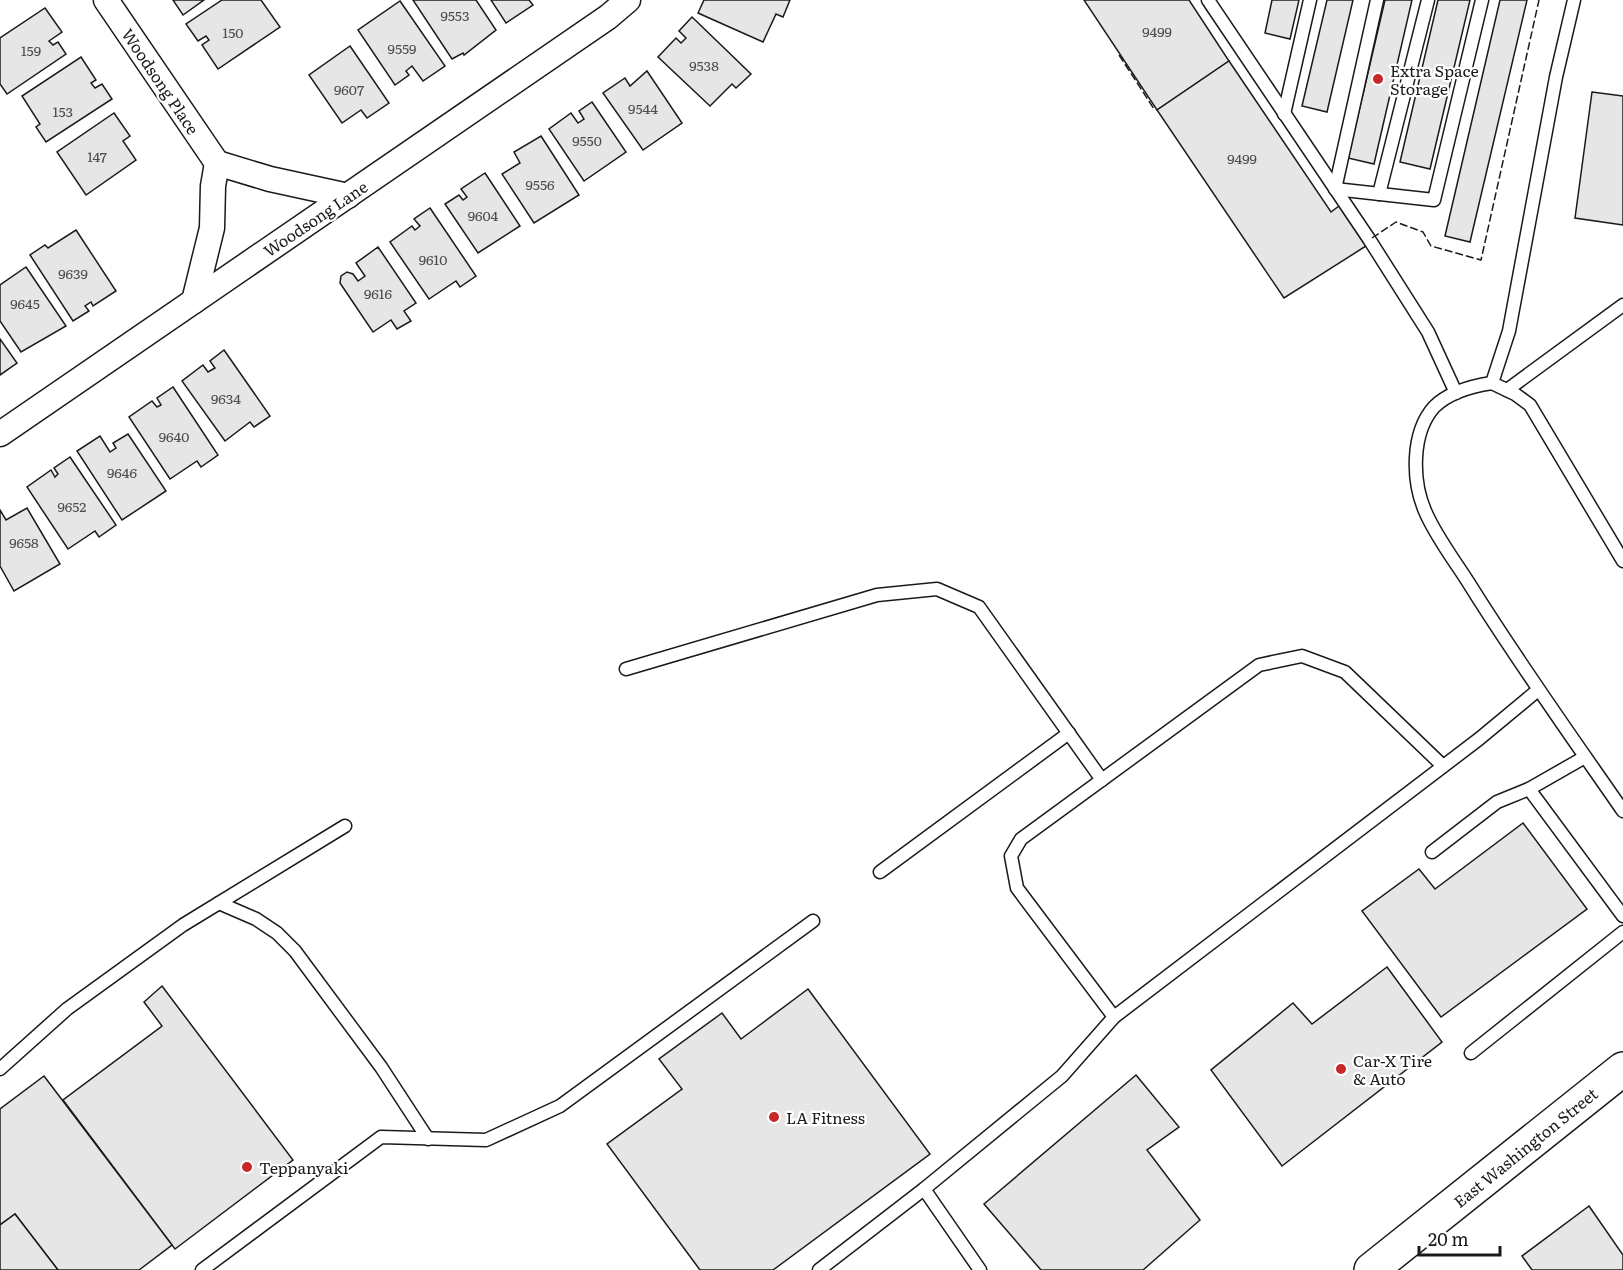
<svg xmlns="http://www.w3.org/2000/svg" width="1623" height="1270" viewBox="0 0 1623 1270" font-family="Literata,serif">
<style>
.building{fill:#e6e6e6;stroke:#1a1a1a;stroke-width:1.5}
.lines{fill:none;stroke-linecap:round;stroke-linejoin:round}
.service-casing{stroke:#1a1a1a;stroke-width:15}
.minor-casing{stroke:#1a1a1a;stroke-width:27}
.primary-casing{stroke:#1a1a1a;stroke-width:36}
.service{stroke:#fff;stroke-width:12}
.minor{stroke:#fff;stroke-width:24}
.primary{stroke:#fff;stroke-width:33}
.fence{stroke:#1a1a1a;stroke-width:1.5;stroke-dasharray:8 3;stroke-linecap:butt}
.poi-dot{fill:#c62828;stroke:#fff;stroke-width:2}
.labels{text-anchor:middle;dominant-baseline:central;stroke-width:4.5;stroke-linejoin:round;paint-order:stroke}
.number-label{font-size:14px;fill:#4d4d4d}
.poi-label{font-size:16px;fill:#1a1a1a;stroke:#fff;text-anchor:start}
.street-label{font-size:16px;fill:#1a1a1a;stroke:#fff}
</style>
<rect width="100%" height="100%" fill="#fff"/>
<!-- building -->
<g class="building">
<polygon points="173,0 204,0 183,15"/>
<polygon points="222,0 261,0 280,27 218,69 202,45 209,40 206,36 198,41 186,24"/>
<polygon points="413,0 476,0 496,30 464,55 463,53 452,59"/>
<polygon points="491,0 529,0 533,5 506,23"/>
<polygon points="704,0 790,0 783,17 776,14 763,42 698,13"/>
<polygon points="1084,0 1189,0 1229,61 1157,110"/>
<polygon points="1272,0 1299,0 1290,39 1265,33"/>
<polygon points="1327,0 1353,0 1327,112 1302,106"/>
<polygon points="1385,0 1412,0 1374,164 1348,158"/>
<polygon points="1438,0 1470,0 1430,169 1400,162"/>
<polygon points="1500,0 1527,0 1470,242 1445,236"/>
<polygon points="400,1 445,66 423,81 412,66 406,71 409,75 395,85 358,30"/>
<polygon points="45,8 62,32 49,41 53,45 58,42 66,54 7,94 0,84 0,38"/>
<polygon points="692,17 751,74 736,88 732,84 710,106 658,57 676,38 681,43 686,38 679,31"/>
<polygon points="350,46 389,103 367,118 361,110 342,123 309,75"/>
<polygon points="81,57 96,80 91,83 95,88 102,84 112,99 46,142 36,127 40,124 22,96"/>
<polygon points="1229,61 1331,212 1339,206 1366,246 1284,298 1157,110"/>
<polygon points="647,71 682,123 643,150 603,93 625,78 630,86"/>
<polygon points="1592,92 1623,96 1623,225 1575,218"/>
<polygon points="592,102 626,152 584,181 549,129 571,113 578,123 584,119 579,111"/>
<polygon points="114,113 130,136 123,141 136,160 86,195 57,152"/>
<polygon points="541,136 579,195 534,223 502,174 520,163 514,152"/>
<polygon points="485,173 520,226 478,253 445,204 459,195 463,200 467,197 461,189"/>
<polygon points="430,208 476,276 460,287 456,281 429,299 390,242 412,226 415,230 420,226 414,219"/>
<polygon points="76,230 116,291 93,306 91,302 85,306 89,311 73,321 30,255 45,245 48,248"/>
<polygon points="378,247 416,303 404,311 411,321 397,329 391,320 373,332 340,283 341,276 347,272 353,274 358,281 365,276 356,263"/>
<polygon points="26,267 66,326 21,352 0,321 0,285"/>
<polygon points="0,339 17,363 0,375"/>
<polygon points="224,350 270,416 254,427 250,422 225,441 182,381 203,365 208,372 215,368 210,361"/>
<polygon points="173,387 218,455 201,467 197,461 170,479 129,417 152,401 157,407 161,405 157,398"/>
<polygon points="128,434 166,491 122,520 77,451 100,436 110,452 116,448 113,443"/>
<polygon points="70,457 116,525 99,537 95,531 68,549 27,487 51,470 55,477 58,474 54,468"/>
<polygon points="27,508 60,564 14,591 0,566 0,510 6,520"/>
<polygon points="1523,823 1587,909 1441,1017 1362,911 1419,869 1435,889"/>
<polygon points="1387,967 1442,1042 1282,1166 1211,1070 1293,1003 1312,1024"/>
<polygon points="162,986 293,1160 175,1249 63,1100 162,1026 144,1002"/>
<polygon points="808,989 930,1154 773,1270 700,1270 607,1144 682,1089 659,1059 722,1013 741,1039"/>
<polygon points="1136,1075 1179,1127 1147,1150 1200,1220 1143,1270 1041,1270 984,1204"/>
<polygon points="44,1076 172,1245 139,1270 58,1270 15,1214 0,1225 0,1109"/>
<polygon points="1589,1206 1623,1255 1623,1270 1532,1270 1522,1256"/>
<polygon points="15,1214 58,1270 0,1270 0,1225"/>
</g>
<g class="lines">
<!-- service casing -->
<g class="service-casing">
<g id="service">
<polyline points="1208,0 1369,239 1428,332 1456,393"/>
<polyline points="1377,0 1335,189 1434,200 1482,0"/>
<polyline points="1284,114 1310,0"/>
<polyline points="1379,194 1428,0"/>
<polyline points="1492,383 1509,331 1556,77 1574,0"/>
<polyline points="1507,390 1623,305"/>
<path d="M1623,561L1530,405L1515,394L1492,383C1472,386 1449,392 1434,407C1411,433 1412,481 1425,511C1436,537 1455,561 1470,585C1518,662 1571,736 1623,811"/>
<polyline points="626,669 877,595 937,589 979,607 1102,780"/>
<polyline points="1585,757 1529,789 1623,916"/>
<polyline points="1432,852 1497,802 1529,789"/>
<polyline points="880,872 1069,733"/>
<polyline points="219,903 256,919 277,933 295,951 381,1067 428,1139"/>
<polyline points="1114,1017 1017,888 1011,856 1021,839 1259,665 1302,656 1345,672 1443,766"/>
<polyline points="1471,1053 1623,932"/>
<polyline points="0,1069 67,1009 183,925 345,826"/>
<polyline points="924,1189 980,1270"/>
<polyline points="202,1270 381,1137 486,1140 560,1106 813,921"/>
<polyline points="819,1270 924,1189 1062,1076 1114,1017 1479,739 1538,690"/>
</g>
</g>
<!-- minor casing -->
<g class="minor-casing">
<g id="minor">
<polyline points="106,0 217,163"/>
<polyline points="217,163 270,179 348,196"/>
<polyline points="194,301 212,228 213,186 217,163"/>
<polyline points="0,434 608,17 628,0"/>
</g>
</g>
<!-- primary casing -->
<g class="primary-casing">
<polyline id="primary" points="1371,1270 1623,1069"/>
</g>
<!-- service -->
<use href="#service" class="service"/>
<!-- minor -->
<use href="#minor" class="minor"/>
<!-- primary -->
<use href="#primary" class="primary"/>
<!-- fence -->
<g class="fence">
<polyline points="1119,55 1154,109"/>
<polyline points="1372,238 1396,222 1423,232 1431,246 1481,260 1539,0"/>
</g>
</g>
<!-- markers -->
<g class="poi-dot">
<circle cx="1378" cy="79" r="6"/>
<circle cx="1341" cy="1069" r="6"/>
<circle cx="774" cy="1117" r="6"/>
<circle cx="247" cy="1167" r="6"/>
</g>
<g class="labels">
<!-- number labels -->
<g class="number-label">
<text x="455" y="15">9553</text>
<text x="1157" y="31">9499</text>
<text x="233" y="32">150</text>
<text x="402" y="48">9559</text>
<text x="31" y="50">159</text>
<text x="704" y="65">9538</text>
<text x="349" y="89">9607</text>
<text x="643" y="108">9544</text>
<text x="63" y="111">153</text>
<text x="587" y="140">9550</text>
<text x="97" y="156">147</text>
<text x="1242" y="158">9499</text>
<text x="540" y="184">9556</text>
<text x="483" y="215">9604</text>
<text x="433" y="259">9610</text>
<text x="73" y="273">9639</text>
<text x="378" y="293">9616</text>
<text x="25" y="303">9645</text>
<text x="226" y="398">9634</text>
<text x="174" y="436">9640</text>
<text x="122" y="472">9646</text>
<text x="72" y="506">9652</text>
<text x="24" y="542">9658</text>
</g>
<!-- poi labels -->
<g class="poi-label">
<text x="1390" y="70">Extra Space<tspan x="1390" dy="18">Storage</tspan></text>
<text x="1353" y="1060">Car-X Tire<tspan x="1353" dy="18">&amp; Auto</tspan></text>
<text x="786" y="1117">LA Fitness</text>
<text x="259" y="1167">Teppanyaki</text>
</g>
<!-- street labels -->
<g class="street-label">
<text transform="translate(161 81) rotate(56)">Woodsong Place</text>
<text transform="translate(315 218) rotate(-34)">Woodsong Lane</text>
<text transform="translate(1525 1147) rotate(-39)">East Washington Street</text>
</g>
</g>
<!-- scale -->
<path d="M1419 1246v9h81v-9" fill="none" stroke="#1a1a1a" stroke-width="3"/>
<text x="1428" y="1246" font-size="18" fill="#1a1a1a" stroke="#ffffff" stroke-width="4.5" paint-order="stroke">20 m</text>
</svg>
